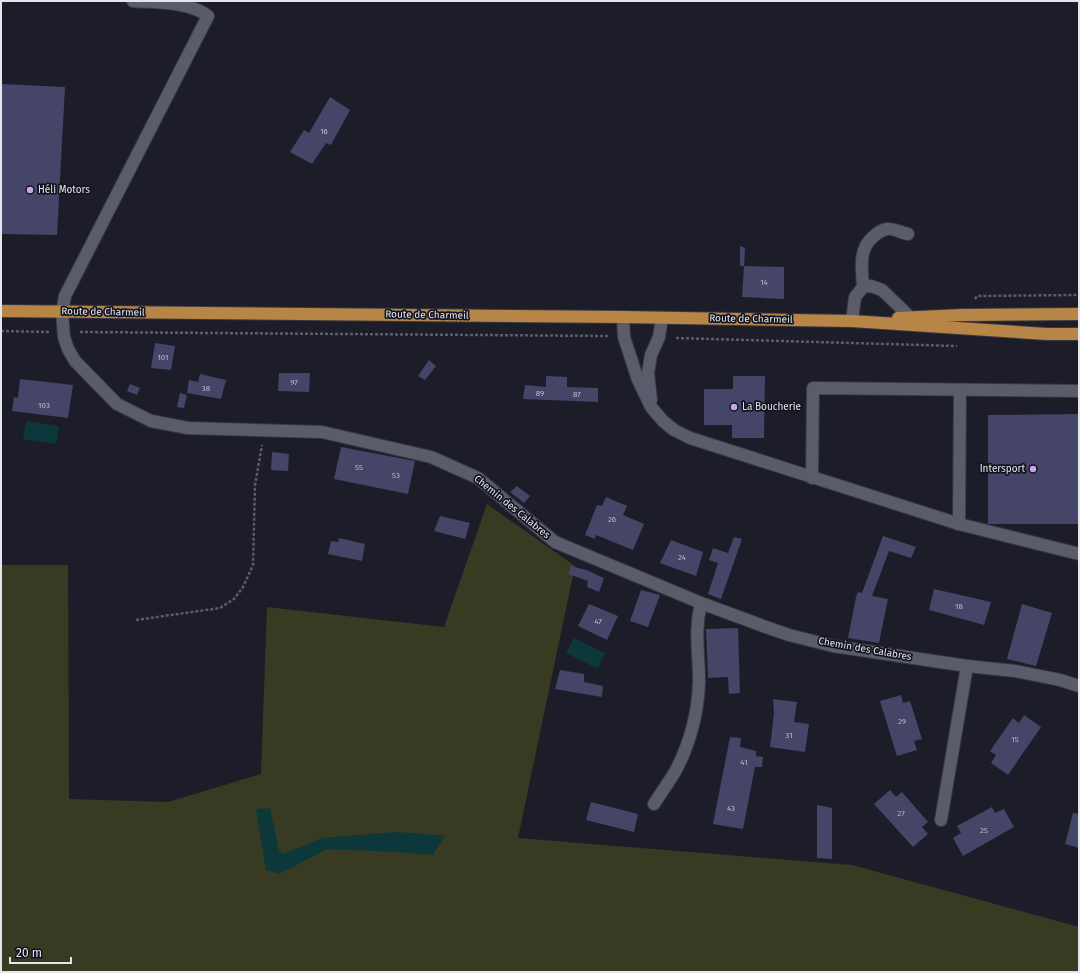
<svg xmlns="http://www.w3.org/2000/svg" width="1080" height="973" viewBox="0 0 1080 973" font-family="'Fira Sans',sans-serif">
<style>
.green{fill:#383a21}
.water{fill:#0c373b}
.building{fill:#444567}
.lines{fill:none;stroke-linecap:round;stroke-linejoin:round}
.minor-casing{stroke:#383843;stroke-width:14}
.major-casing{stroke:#383843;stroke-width:14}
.path{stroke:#5c5c68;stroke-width:2.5;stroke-dasharray:3 2;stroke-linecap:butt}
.minor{stroke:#5b5c6b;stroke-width:12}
.major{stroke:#b78546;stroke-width:12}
.poi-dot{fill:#c6a6f0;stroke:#141420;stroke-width:1.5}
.labels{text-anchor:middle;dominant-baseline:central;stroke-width:3.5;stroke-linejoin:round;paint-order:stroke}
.number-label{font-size:8px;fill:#bdbdcc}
.poi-label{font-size:10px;fill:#e5e5ee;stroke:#141420;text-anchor:start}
.street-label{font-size:10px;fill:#e5e5ee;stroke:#141420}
</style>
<rect width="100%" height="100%" fill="#1d1d2a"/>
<!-- green -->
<polygon class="green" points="487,504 575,566 518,838 852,865 1079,927 1079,972 1,972 1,565 68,565 69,799 168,802 261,774 267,607 444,627"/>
<!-- water -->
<g class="water">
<polygon points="26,421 59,426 56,444 23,439"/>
<polygon points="574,638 605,653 598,669 566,653"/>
<polygon points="270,808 279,851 283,854 322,838 396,832 448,836 445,836 434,853 434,855 399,852 327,849 279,874 266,870 256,809"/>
</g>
<!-- building -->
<g class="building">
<polygon points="1,84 65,87 57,235 1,234"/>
<polygon points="330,97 350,110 331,145 326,143 312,164 290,152 304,130 309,133"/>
<polygon points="740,246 745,248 744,266 784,267 784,299 742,297 744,266 740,266"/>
<polygon points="155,343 175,346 171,370 151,368"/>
<polygon points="429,360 436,366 425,380 418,376"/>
<polygon points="279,373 310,373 309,392 278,391"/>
<polygon points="200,374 226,380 221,399 187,393 189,380 198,382"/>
<polygon points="546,376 567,377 567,387 598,388 598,402 523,399 525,385 546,387"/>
<polygon points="733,376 765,376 764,438 732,438 732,425 704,425 704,389 733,389"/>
<polygon points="20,379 73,385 68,418 12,411 14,397 18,398"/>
<polygon points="130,384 140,388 137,395 127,391"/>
<polygon points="180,393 187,395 184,408 177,407"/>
<polygon points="1079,414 1079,524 988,524 988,415"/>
<polygon points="341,447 415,461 408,494 334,479"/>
<polygon points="272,452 289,454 288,471 271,470"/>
<polygon points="517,486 530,496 524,503 510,492"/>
<polygon points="606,497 627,506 623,515 644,524 633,550 596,535 595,539 585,535 597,505 602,506"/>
<polygon points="440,516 470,523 465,539 434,531"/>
<polygon points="883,536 916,547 911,558 889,551 872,596 888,599 879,643 848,638 856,597 858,592 862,593"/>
<polygon points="734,537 742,539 721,599 708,594 718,563 709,560 713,548 728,553"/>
<polygon points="339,538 365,544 362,561 328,554 331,541 338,542"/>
<polygon points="671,540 703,552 696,576 660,563"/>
<polygon points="571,566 586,570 604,578 599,592 587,587 588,581 568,574"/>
<polygon points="934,589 991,602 984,625 929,610"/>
<polygon points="641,590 660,595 648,627 630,621"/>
<polygon points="589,604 618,616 607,640 578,626"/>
<polygon points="1022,604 1052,613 1036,666 1007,659"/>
<polygon points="738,628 740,693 729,694 728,677 708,678 706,629"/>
<polygon points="560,670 584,674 584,682 603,686 602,697 555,689"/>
<polygon points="901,695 903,703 910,701 922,739 914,741 917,750 897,756 880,701"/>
<polygon points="773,699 797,702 794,722 809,724 805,752 770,747 774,713"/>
<polygon points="1024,715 1041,727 1008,775 991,763 996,755 990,751 1013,718 1019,723"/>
<polygon points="730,737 741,738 740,747 756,751 756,756 763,757 762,767 755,767 743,829 713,824"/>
<polygon points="890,790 896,797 902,792 928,822 922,827 928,834 913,847 874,804"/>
<polygon points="591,802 638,814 634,832 586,820"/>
<polygon points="817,805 832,808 832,859 817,858"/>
<polygon points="992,807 995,813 1004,809 1014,827 963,856 953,838 961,833 957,826"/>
<polygon points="1073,813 1079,814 1079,848 1065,844"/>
</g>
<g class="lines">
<!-- minor casing -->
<g class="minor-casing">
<g id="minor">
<path d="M133,1C157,3 188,1 208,16L65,296L62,312L64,337L68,349L75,361L117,404L151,421L188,428L322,432L431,457L478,478L555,542L701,603L766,627L789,635L833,646L967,666L1015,671L1060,680L1079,686"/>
<path d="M863,287C862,270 858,249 873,237C877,233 881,230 887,229C893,228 902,233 908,234"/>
<polyline points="623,317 624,337 638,380 651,407 663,421 674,430 690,438 959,524 1079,554"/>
<polyline points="852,321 855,297 863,287 871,286 882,290 910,317"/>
<polyline points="651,400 648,373 651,355 659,337 662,318"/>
<polyline points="812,478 813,388 1079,391"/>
<polyline points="959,524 960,390"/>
<path d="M654,804C661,793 669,782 676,770C690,743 698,712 699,682C699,653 694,632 701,603"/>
<polyline points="941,820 967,666"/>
</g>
</g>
<!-- major casing -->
<g class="major-casing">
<g id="major">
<polyline points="1,311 623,317 852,321 1047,334 1079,334"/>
<polyline points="898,318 962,315 1079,314"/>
</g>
</g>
<!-- path -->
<g class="path">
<polyline points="975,299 977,296 1079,295"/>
<polyline points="1,331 49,332"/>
<polyline points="80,332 609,336"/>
<polyline points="676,338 957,346"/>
<polyline points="136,620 220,608 234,599 243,587 253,565 255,485 262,445"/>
</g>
<!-- minor -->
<use href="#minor" class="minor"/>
<!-- major -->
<use href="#major" class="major"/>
</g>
<!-- markers -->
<g class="poi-dot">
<circle cx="30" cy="190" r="4"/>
<circle cx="734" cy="407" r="4"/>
<circle cx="1033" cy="469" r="4"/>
</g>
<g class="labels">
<!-- number labels -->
<g class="number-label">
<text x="324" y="131">16</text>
<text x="764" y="282">14</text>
<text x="163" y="357">101</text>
<text x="294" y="382">97</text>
<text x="206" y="388">38</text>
<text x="540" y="393">89</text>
<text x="577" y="394">87</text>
<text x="44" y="405">103</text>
<text x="359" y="467">55</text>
<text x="396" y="475">53</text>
<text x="612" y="519">26</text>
<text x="682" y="557">24</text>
<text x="959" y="606">18</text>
<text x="598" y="621">47</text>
<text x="902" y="721">29</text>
<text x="789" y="735">31</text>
<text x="1015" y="739">15</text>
<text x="744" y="762">41</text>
<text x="731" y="808">43</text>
<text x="901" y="813">27</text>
<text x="984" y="830">25</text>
</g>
<!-- poi labels -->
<g class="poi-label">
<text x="38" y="190">Héli Motors</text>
<text x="742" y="407">La Boucherie</text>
<text x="1025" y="469" text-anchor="end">Intersport</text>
</g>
<!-- street labels -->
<g class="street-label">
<text transform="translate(103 312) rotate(1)">Route de Charmeil</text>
<text transform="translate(427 315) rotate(1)">Route de Charmeil</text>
<text transform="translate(751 319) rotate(1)">Route de Charmeil</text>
<text transform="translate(512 507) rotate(39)">Chemin des Calabres</text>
<text transform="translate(865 649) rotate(10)">Chemin des Calabres</text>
</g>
</g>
<!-- border -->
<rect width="1080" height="973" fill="none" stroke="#e5e5ee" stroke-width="4"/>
<!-- scale -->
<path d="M10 957v6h61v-6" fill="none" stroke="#e5e5ee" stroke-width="2"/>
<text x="16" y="957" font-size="12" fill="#e5e5ee" stroke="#141420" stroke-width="3" paint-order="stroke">20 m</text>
</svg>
